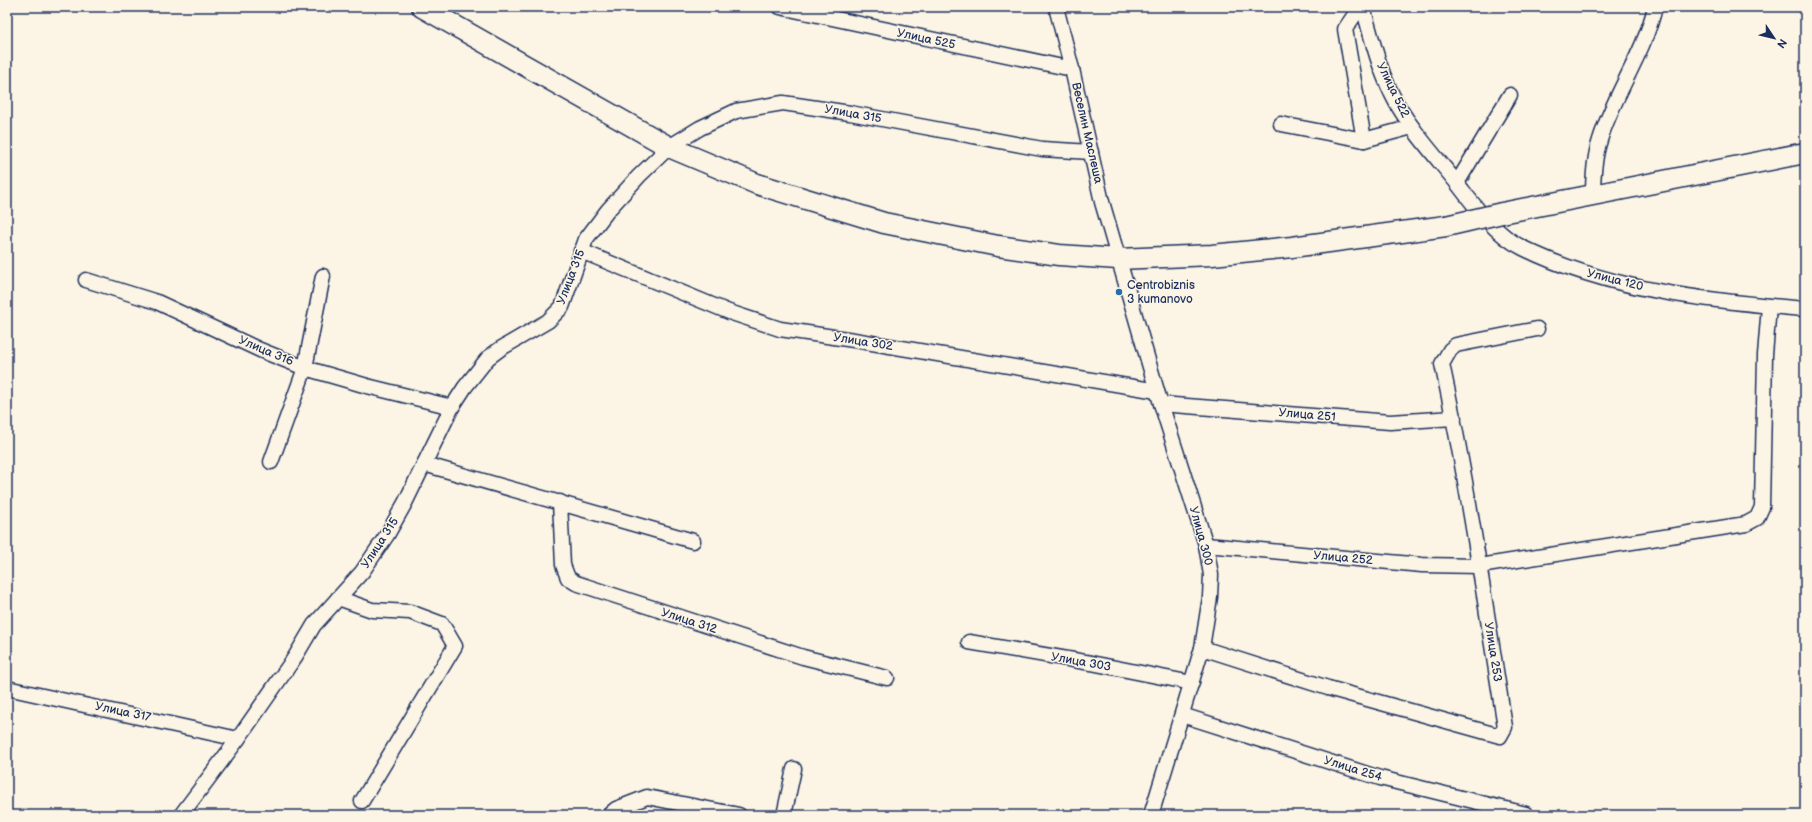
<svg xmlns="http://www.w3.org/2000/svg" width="1812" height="822" viewBox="0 0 1812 822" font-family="'Balsamiq Sans',sans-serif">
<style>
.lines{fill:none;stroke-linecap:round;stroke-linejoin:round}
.street-casing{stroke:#1b2f5e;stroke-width:17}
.secondary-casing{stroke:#1b2f5e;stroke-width:23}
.street{stroke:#fcf5e5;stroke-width:14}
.secondary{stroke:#fcf5e5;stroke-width:20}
.secondary-bridge-casing{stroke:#1b2f5e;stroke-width:23;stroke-linecap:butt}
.secondary-bridge{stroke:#fcf5e5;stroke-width:20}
.poi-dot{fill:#1f6fb2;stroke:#fcf5e5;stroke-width:1.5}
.labels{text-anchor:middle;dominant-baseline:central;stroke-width:3;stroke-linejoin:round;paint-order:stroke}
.street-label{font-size:12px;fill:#1b2f5e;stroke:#fcf5e5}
.poi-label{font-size:12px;fill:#1b2f5e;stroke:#fcf5e5;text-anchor:start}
</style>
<rect width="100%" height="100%" fill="#fcf5e5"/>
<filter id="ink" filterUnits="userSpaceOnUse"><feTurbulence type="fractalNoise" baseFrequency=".025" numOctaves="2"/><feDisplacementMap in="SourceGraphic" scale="8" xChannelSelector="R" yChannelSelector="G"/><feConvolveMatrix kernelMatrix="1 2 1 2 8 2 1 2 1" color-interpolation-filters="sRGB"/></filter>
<g filter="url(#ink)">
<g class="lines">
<!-- street casing -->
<g class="street-casing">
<g id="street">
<polyline points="780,7 1072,69"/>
<polyline points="1056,7 1072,69 1102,202 1157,391 1206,545 1211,575 1210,597 1202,648 1151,815"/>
<polyline points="1360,7 1345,29 1364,140"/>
<path d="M1363,7C1372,39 1380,74 1397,104C1414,133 1436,157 1457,183C1475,207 1496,235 1523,248C1610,291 1710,301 1805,309"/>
<polyline points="1281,124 1364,140 1412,127"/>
<polyline points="1457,183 1510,95"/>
<path d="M1593,195C1593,176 1594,158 1600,140C1614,94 1644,54 1655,7"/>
<polyline points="581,251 729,312 780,329 854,340 1157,391"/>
<polyline points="86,280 157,302 260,350 305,368 367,386 452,407"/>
<polyline points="1161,404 1390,422 1454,418"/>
<polyline points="271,462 305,368 323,276"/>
<polyline points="424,464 693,541"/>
<polyline points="560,502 563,565 568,578 576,583 803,657 887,678"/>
<polyline points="1206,545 1422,565 1480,566 1746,524 1757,518 1762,507 1765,355 1769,306"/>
<polyline points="338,598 372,610 410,612 442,624 455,646 362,801"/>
<polyline points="969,642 1091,663 1192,683"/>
<path d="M1202,648L1328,688L1500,736L1505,727L1503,714C1484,597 1467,479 1442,364L1450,350L1456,345L1537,329"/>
<polyline points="7,688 238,739"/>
<polyline points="1182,715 1380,778 1526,814"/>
<polyline points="181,815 238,739 295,657 314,625 362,572 387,535 405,503 452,407 465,387 488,358 500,349 548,321 562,307 586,239 608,210 639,176 669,147 700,128 736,111 783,103 850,113 1042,149 1091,152"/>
<polyline points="609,815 616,809 647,797 739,815"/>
<polyline points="784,815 794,769"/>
</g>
</g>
<!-- secondary casing -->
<g class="secondary-casing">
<g id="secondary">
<polyline points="422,7 669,147 757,184 884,223 998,246 1059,255 1118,259 1212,255 1292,247 1446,226"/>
<polyline points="1502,213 1805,153"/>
</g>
</g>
<!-- street -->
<use href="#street" class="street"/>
<!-- secondary -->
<use href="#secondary" class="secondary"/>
<!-- secondary-bridge casing -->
<g class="secondary-bridge-casing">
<polyline id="secondary-bridge" points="1446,226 1502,213"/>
</g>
<!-- secondary-bridge -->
<use href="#secondary-bridge" class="secondary-bridge"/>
</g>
</g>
<!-- markers -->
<circle class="poi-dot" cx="1119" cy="292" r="4"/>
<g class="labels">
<!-- street labels -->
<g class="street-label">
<text transform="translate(926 39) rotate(12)">Улица 525</text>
<text transform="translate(1393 90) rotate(64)">Улица 522</text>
<text transform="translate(853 114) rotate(10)">Улица 315</text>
<text transform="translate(1087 133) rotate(77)">Веселин Маслеша</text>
<text transform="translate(571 277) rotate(-69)">Улица 315</text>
<text transform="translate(1615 280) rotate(14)">Улица 120</text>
<text transform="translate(863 342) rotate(9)">Улица 302</text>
<text transform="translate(266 351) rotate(23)">Улица 316</text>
<text transform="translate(1307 415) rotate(5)">Улица 251</text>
<text transform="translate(1201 536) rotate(75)">Улица 300</text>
<text transform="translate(380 543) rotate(-57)">Улица 315</text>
<text transform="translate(1343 558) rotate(5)">Улица 252</text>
<text transform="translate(689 621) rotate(18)">Улица 312</text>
<text transform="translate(1493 652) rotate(81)">Улица 253</text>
<text transform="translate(1081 662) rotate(10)">Улица 303</text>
<text transform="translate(123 712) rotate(12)">Улица 317</text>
<text transform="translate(1353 769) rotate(17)">Улица 254</text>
</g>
<!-- poi labels -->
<g class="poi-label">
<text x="1127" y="285">Centrobiznis<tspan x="1127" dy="14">3 kumanovo</tspan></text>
</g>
</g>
<!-- margin -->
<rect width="1812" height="822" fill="none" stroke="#fcf5e5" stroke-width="24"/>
<rect x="12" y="12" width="1788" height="798" fill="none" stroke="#1b2f5e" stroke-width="1.5" filter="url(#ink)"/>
<!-- north arrow -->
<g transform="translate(1774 38) rotate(125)" stroke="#fcf5e5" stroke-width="3" paint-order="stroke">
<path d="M0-3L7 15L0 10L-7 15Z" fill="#1b2f5e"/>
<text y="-6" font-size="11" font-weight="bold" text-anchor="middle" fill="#1b2f5e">N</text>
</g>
</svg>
